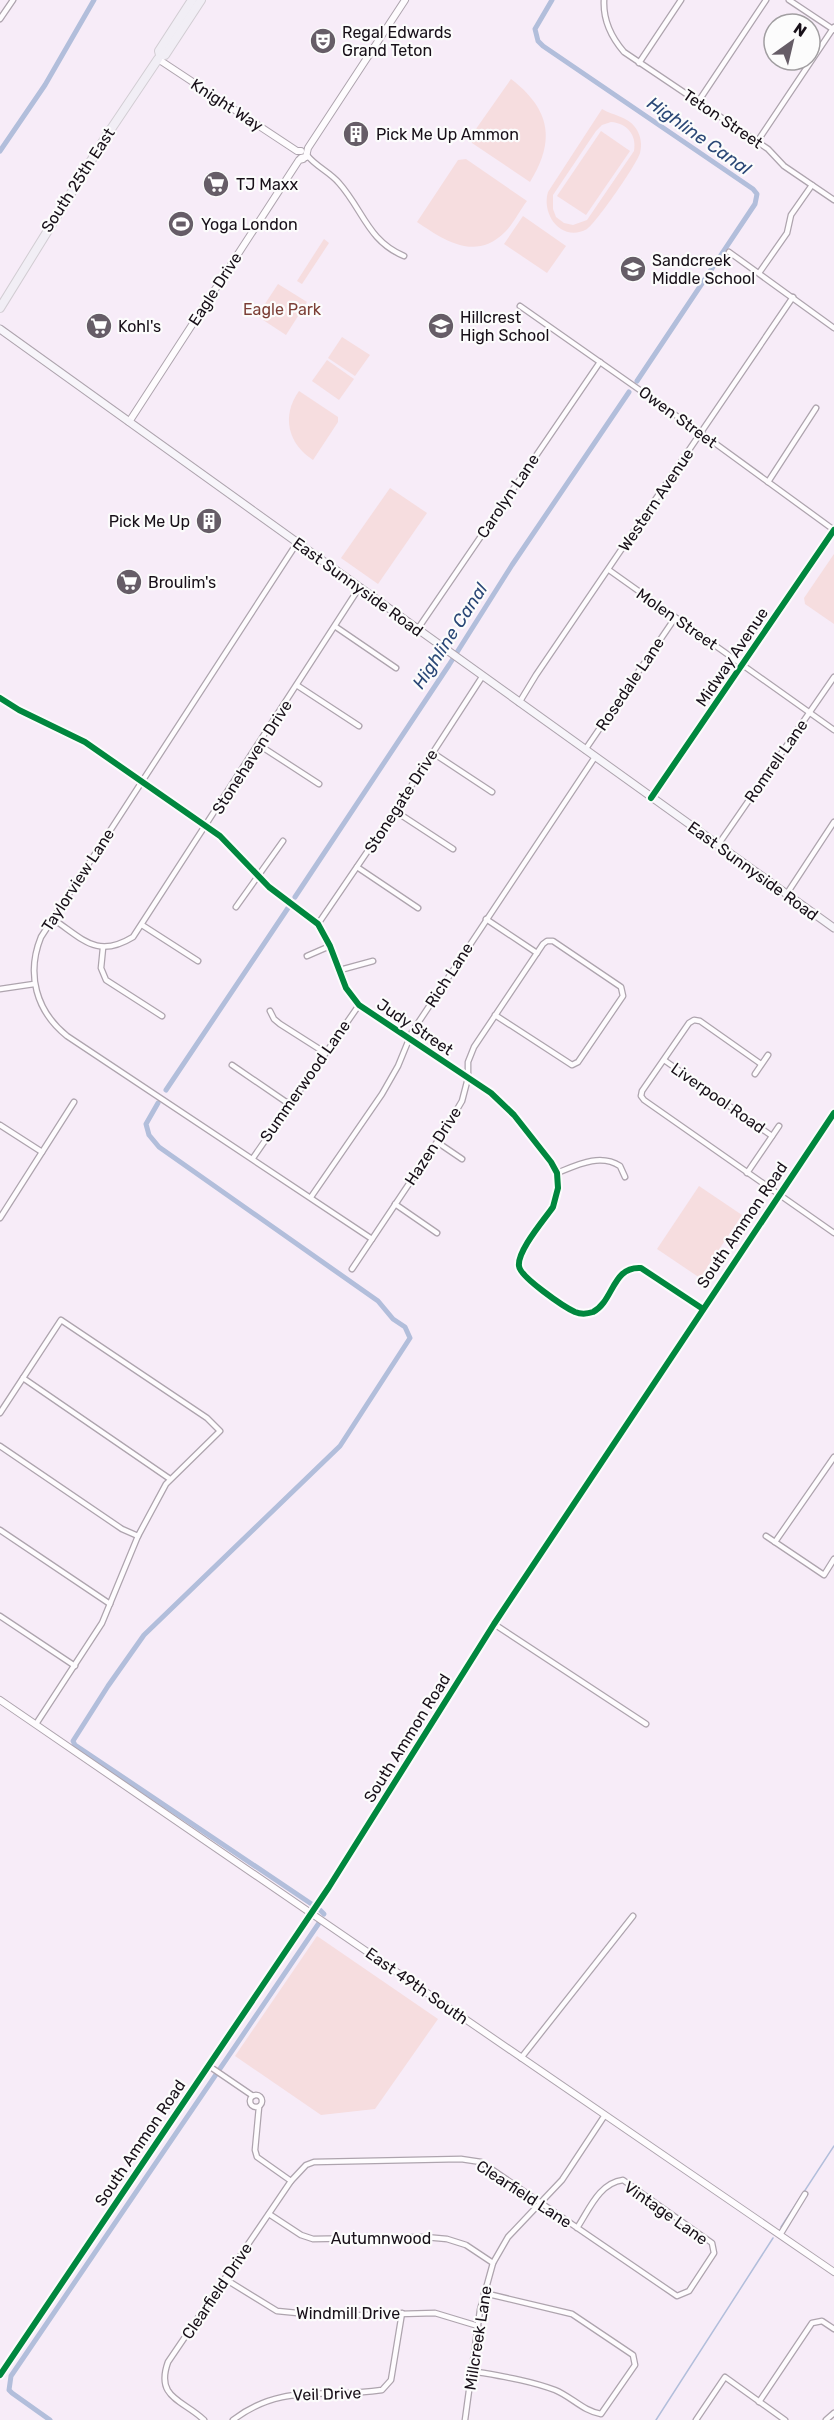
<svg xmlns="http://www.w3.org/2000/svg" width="834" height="2420" viewBox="0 0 834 2420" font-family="Rubik,sans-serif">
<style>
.green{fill:#f6dddf;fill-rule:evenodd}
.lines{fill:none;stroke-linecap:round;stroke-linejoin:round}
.stream{stroke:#b2bedb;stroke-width:1.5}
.canal{stroke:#b2bedb;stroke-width:5}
.minor-casing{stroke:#aea4ae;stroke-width:7}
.tertiary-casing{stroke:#aea4ae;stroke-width:8}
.secondary-casing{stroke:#aea4ae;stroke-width:9}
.primary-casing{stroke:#d2cdd3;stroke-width:10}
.minor{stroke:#fefcfe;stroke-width:4.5}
.tertiary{stroke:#fefcfe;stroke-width:6}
.secondary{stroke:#f7f5fa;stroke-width:7}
.primary{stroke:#f1eef5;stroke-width:8}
.cycleway-casing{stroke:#fcfcfc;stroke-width:10}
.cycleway{stroke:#00873e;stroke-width:6}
.labels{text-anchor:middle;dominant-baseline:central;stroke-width:4.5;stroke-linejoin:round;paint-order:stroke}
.poi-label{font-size:16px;fill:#181019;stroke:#fcfcfc;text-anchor:start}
.street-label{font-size:16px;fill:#181019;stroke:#fcfcfc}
.park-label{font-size:16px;fill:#7c3f36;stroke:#fcfcfc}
.water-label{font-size:18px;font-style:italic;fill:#2a4776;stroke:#fcfcfc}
</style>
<rect width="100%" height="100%" fill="#f7ecf8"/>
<!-- green -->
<g class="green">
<path d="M511,79C550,109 556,140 530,182L472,143L471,136Z"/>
<path d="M602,109C614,116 630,117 637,130C641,137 642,145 640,153C637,164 596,223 587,229C562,243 541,215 548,192ZM611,122C627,123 637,135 634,151L587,220L573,225L564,223L556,217L553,209V195L596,131L602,125Z"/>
<polygon points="601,131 630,151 586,215 557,196"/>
<path d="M466,159L527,201C520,210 514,223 505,232C475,262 444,240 417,222L458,160Z"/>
<polygon points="523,216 566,246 547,273 504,244"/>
<polygon points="324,239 329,243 302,284 297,281"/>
<polygon points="278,284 307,302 286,335 257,316"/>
<polygon points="342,337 370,355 355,376 328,358"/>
<polygon points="327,360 354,379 339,400 312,381"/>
<path d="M299,391L338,417V422L313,460C288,444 281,416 299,391Z"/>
<polygon points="390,488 427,513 378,584 341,558"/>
<polygon points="834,554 834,624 805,604 804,598"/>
<polygon points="699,1186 742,1215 700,1278 657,1249"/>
<polygon points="317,1936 438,2019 375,2109 321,2115 235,2056"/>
</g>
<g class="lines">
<!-- stream -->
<g class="stream">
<polyline points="781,2227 834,2146"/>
<polyline points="656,2420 773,2238"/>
</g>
<!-- canal -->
<g class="canal">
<polyline points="552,0 535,29 538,41 543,46 753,189 757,194 755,204 637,381"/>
<polyline points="0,151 45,85 94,0"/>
<polyline points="295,897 449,665 512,565 629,392"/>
<polyline points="166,1090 288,908"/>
<polyline points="158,1103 146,1124 149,1135 159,1147 378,1301 393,1319 405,1327 410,1338 340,1446 144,1635 108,1686 73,1741 75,1745 313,1905"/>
<polyline points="320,1910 324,1914"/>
<polyline points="50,2420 12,2393 9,2390 11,2376 319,1923"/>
</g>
<!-- minor casing -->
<g class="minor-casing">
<g id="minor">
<path d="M604,0C603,20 611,37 624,52L768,149L784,166L834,200"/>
<polyline points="789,0 834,30"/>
<polyline points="0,19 13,0"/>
<polyline points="639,63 681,0"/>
<polyline points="698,102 766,0"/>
<polyline points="757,142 834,27"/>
<path d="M307,155C315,166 330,172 339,183C363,210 368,241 404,256"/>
<polyline points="729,252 834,328"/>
<polyline points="759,273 787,233 791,215 812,185"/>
<polyline points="520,306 701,433 834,530"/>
<polyline points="768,482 816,408"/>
<path d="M297,543L41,937C26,974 36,1011 67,1036L372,1239"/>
<polyline points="609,570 834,730"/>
<polyline points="336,627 396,668"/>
<polyline points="417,630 600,362"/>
<polyline points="298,686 359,726"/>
<polyline points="519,703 536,675 793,297"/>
<polyline points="259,745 319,784"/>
<polyline points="585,750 675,618"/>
<polyline points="433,753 492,792"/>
<polyline points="395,811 453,849"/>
<polyline points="718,845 834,677"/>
<polyline points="357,867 418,908"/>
<polyline points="786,895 834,822"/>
<polyline points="236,907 283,841"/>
<path d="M53,919C83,939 97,959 133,937L359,588"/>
<polyline points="486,919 537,953"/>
<polyline points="318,924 395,811 482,677"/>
<polyline points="142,925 198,961"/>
<polyline points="103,948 101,968 106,980 162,1016"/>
<polyline points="307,956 330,946"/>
<polyline points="340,970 373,961"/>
<polyline points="0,989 34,984"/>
<polyline points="270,1011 274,1019 280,1024 324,1052"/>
<polyline points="664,1060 772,1136"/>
<polyline points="761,1064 700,1021 694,1020 689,1023 642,1091 641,1096 644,1100 834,1233"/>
<polyline points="232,1065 289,1104"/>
<polyline points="755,1074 768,1055"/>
<polyline points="0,1125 42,1152"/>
<polyline points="437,1142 462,1159"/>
<polyline points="253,1158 359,1005"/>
<path d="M557,1173C577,1165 600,1153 620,1166L625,1177"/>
<polyline points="747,1173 779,1126"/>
<polyline points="311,1197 382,1094 398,1066 412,1032 595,757"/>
<polyline points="395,1204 437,1233"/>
<polyline points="0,1218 74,1102"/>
<polyline points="352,1269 443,1133 462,1101 468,1078 468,1062 474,1047 543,944 547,941 553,941 621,987 623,996 578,1062 572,1065 495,1015"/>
<polyline points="23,1378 170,1479"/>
<polyline points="0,1413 61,1320 207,1418 220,1431 166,1484 138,1536 102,1623 36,1724"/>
<polyline points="0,1446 122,1529 138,1536"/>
<polyline points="0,1530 110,1604"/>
<polyline points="766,1536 824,1575 834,1559"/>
<polyline points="775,1542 834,1457"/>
<polyline points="0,1616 75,1666"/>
<polyline points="494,1624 646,1724"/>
<polyline points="521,2058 633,1916"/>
<polyline points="209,2066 253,2096"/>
<circle cx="256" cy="2101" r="6"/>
<polyline points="259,2107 255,2150 257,2157 291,2181"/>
<polyline points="269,2214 301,2235 313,2239 425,2237 447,2239 466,2245 493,2263"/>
<polyline points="780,2235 805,2194"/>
<polyline points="225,2279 277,2311 328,2316 435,2313 478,2326"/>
<path d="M472,2371C500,2376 528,2380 555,2390C572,2397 583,2411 601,2414L635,2365L633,2355L572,2314L484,2293"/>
<polyline points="759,2402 812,2323 822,2321 834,2329"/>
<path d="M204,2420C183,2400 155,2398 168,2362L291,2181L306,2165L314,2162L461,2159L481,2162L677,2296L689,2291L714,2253L712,2243L623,2180C599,2183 589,2210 577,2228"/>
<path d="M233,2420C283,2382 325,2399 382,2390L391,2380L402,2313"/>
<polyline points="465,2420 480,2310 493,2263 508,2237 562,2180 605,2115"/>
<polyline points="696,2420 725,2377 785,2420"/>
<polyline points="826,2420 834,2413"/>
</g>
</g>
<!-- tertiary casing -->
<g class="tertiary-casing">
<g id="tertiary">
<polyline points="158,59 297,151 301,151"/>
<polyline points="301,158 306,157 308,148 405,0"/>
<polyline points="129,422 299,160 303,159"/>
<path d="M0,698L19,710L85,742L220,836L269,887L318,924L330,946L346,988L359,1005L491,1093L514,1115L551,1162L557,1173L558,1188L553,1207C544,1220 517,1251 519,1266C520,1277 564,1307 575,1312C580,1314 587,1314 593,1312C614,1301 612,1266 641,1268L703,1309"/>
<polyline points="651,798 834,530"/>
<polyline points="0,1700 834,2272"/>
<polyline points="0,2375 329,1887 494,1624 834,1113"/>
</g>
</g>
<!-- secondary casing -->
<g class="secondary-casing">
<polyline id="secondary" points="0,329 834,928"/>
</g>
<!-- primary casing -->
<g class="primary-casing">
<g id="primary">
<polyline points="160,55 165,55 201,0"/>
<polyline points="160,55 159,51 192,0"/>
<polyline points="0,308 107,135 158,59"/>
</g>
</g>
<!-- minor -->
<use href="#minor" class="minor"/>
<!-- tertiary -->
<use href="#tertiary" class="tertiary"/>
<!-- secondary -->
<use href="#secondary" class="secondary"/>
<!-- primary -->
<use href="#primary" class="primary"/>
<!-- cycleway casing -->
<g class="cycleway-casing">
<g id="cycleway">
<path d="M0,698L19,710L85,742L220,836L269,887L318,924L330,946L346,988L359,1005L491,1093L514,1115L551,1162L557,1173L558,1188L553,1207C544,1220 517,1251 519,1266C520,1277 564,1307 575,1312C580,1314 587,1314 593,1312C614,1301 612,1266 641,1268L703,1309"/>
<polyline points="651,798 834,530"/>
<polyline points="0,2375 329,1887 494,1624 834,1113"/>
</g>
</g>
<!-- cycleway -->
<use href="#cycleway" class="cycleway"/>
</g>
<!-- icons -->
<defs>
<g id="theatre-disc" transform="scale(1.35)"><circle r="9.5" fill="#665d67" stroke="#fcfcfc"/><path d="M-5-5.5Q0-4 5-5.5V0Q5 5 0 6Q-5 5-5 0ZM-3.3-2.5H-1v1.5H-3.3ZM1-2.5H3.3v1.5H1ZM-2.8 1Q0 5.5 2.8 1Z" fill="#fff"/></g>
<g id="building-disc" transform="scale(1.35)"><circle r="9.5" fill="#665d67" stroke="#fcfcfc"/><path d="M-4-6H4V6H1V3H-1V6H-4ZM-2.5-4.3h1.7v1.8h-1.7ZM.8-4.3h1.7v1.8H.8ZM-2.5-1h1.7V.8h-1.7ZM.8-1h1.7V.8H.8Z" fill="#fff"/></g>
<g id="supermarket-disc" transform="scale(1.35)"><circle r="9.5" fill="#665d67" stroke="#fcfcfc"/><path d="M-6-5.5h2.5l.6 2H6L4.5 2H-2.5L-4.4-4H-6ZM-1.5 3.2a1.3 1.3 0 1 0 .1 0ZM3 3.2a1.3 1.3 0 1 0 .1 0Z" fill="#fff"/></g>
<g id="stadium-disc" transform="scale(1.35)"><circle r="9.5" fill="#665d67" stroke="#fcfcfc"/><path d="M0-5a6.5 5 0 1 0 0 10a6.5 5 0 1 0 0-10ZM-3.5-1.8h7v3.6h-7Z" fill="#fff"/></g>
<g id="school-disc" transform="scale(1.35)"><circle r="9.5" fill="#665d67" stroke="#fcfcfc"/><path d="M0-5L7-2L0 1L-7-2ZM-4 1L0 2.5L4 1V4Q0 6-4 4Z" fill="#fff"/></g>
</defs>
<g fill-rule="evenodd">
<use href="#theatre-disc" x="323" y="41"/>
<use href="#building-disc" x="356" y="134"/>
<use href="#supermarket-disc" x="216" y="184"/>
<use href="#stadium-disc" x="181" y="224"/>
<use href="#school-disc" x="633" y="269"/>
<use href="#supermarket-disc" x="99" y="326"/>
<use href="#school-disc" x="441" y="326"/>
<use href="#building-disc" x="209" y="521"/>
<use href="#supermarket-disc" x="129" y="582"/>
</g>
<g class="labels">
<!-- poi labels -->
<g class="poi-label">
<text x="342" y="32">Regal Edwards<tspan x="342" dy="18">Grand Teton</tspan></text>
<text x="376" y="134">Pick Me Up Ammon</text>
<text x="236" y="184">TJ Maxx</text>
<text x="201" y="224">Yoga London</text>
<text x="652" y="260">Sandcreek<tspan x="652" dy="18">Middle School</tspan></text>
<text x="460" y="317">Hillcrest<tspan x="460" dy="18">High School</tspan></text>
<text x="118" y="326">Kohl's</text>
<text x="190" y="521" text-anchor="end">Pick Me Up</text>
<text x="148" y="582">Broulim's</text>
</g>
<!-- street labels -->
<g class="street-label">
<text transform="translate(227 105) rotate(33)">Knight Way</text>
<text transform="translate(723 119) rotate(34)">Teton Street</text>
<text transform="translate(78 180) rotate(-57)">South 25th East</text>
<text transform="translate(215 289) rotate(-57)">Eagle Drive</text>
<text transform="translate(678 417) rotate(36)">Owen Street</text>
<text transform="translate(508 496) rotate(-56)">Carolyn Lane</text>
<text transform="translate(656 500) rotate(-56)">Western Avenue</text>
<text transform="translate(358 587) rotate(36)">East Sunnyside Road</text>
<text transform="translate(677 619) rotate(35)">Molen Street</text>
<text transform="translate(732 657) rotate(-56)">Midway Avenue</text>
<text transform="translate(630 684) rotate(-56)">Rosedale Lane</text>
<text transform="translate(252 757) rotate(-57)">Stonehaven Drive</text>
<text transform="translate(776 761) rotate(-55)">Romrell Lane</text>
<text transform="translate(401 801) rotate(-57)">Stonegate Drive</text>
<text transform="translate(753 871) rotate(36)">East Sunnyside Road</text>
<text transform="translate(78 880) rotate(-57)">Taylorview Lane</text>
<text transform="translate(449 975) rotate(-57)">Rich Lane</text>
<text transform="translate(415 1027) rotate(34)">Judy Street</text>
<text transform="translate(305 1081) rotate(-55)">Summerwood Lane</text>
<text transform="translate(718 1098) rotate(35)">Liverpool Road</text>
<text transform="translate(433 1146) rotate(-57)">Hazen Drive</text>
<text transform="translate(742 1225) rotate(-56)">South Ammon Road</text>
<text transform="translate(407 1738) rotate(-58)">South Ammon Road</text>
<text transform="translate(417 1986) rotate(35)">East 49th South</text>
<text transform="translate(140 2143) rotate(-56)">South Ammon Road</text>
<text transform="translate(524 2194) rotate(33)">Clearfield Lane</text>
<text transform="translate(666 2213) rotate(35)">Vintage Lane</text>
<text x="381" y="2238">Autumnwood</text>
<text transform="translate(217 2291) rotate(-56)">Clearfield Drive</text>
<text x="348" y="2313">Windmill Drive</text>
<text transform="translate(478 2338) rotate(-81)">Millcreek Lane</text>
<text transform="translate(327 2394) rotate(-2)">Veil Drive</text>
</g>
<!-- park labels -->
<g class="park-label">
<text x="282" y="309">Eagle Park</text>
</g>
<!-- water labels -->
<g class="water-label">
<text transform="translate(699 136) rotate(35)">Highline Canal</text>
<text transform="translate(450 636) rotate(-57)">Highline Canal</text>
</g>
</g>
<!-- north arrow -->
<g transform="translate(792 42) rotate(34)"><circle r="28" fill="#fcfcfc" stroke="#a19ea1" stroke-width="1.5"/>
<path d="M0-4.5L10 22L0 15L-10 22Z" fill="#665d67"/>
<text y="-9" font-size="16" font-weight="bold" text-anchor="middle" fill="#181019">N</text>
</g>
</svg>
